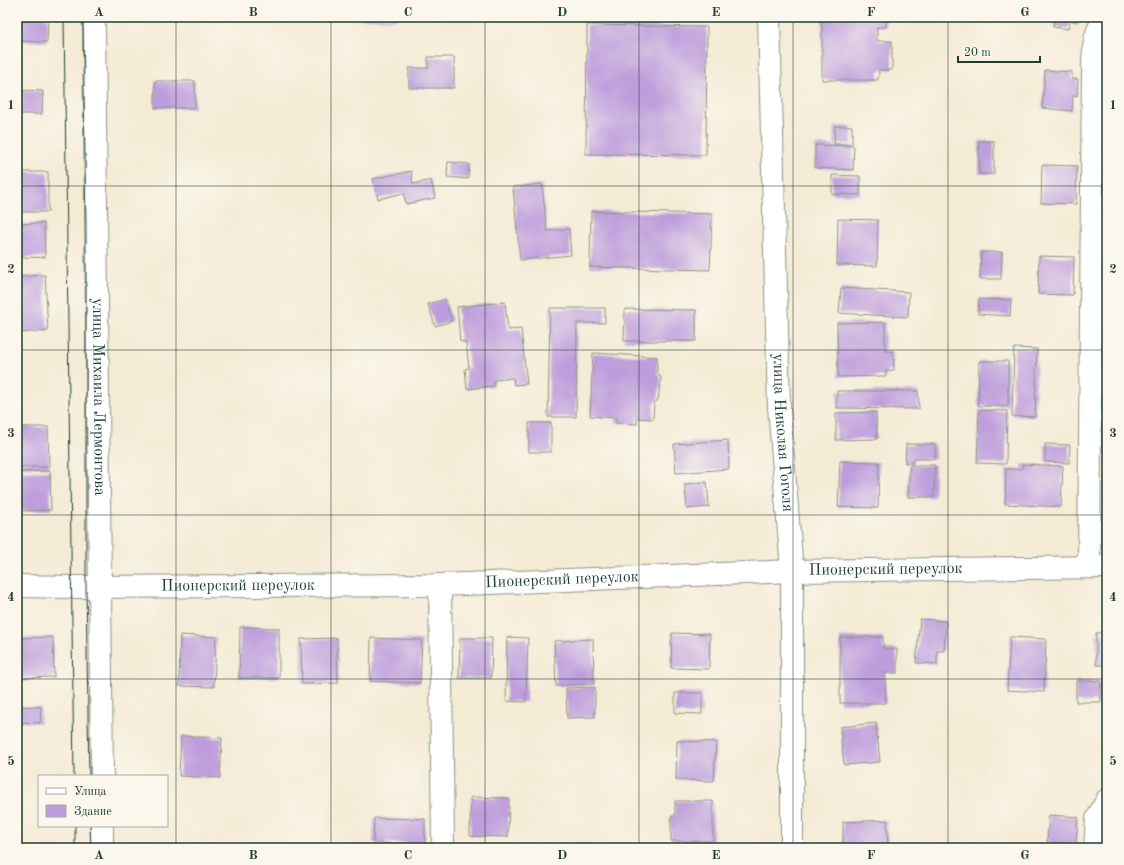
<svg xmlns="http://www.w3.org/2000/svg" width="1124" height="865" viewBox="0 0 1124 865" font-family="'Old Standard TT',serif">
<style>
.building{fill:#bd9ddc}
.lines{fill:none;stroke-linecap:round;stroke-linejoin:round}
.minor-casing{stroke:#8a9484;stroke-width:24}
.minor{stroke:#fff;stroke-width:22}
.tram{stroke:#1f3d34;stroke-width:1}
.grid{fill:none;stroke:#1f3d34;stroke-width:1;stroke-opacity:0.55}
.labels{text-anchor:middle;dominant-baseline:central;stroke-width:3.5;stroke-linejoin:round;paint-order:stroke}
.street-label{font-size:16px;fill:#1f3d34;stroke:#fbf7ec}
.neatline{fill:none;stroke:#1f3d34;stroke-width:1.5}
.grid-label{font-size:13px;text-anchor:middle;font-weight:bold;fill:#1f3d34}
</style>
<rect width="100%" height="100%" fill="#fbf7ec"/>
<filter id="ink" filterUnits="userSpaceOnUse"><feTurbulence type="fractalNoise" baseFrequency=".025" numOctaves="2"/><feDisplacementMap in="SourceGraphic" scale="8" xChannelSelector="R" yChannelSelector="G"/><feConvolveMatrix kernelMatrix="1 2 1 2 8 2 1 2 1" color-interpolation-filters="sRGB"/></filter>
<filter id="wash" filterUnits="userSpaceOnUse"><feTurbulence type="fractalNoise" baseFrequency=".012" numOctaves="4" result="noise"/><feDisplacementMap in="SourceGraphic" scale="16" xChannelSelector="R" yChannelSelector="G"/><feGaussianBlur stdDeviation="0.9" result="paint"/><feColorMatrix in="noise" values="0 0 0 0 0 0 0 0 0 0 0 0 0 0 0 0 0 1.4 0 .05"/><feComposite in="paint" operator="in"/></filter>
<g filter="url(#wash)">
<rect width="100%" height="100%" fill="#f4ebd5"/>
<g id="blocks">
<!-- building -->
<g class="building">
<polygon points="17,17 48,17 47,42 17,41"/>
<rect x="335" y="17" width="63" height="2"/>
<polygon points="822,17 886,17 886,27 877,27 877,41 892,41 892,70 879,70 878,80 822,80"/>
<polygon points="1049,17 1079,17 1078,22 1070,21 1068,29 1053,27 1054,19"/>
<polygon points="587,25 707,27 706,155 586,154"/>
<polygon points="428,57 454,57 454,88 409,88 409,68 428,68"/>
<polygon points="1045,70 1072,72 1072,79 1078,79 1077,96 1073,96 1072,111 1042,108"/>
<rect x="155" y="81" width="40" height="27"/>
<polygon points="21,90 43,91 42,114 21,114"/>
<polygon points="835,126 852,126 852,144 834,144"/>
<rect x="979" y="141" width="15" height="33"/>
<polygon points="815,145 854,146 853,170 815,168"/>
<polygon points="448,162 469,164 468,179 447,177"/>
<polygon points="1042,165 1077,166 1076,204 1041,203"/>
<polygon points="411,171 413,184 431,180 435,198 406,204 404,193 378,199 373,179"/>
<rect x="17" y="172" width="31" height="40"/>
<polygon points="832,175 860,176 860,195 832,194"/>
<polygon points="542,184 547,231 569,229 571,255 520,260 513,187"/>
<polygon points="591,211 712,214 710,270 590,267"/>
<polygon points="838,219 878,220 877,266 837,265"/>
<polygon points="44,223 45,257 17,258 17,224"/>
<polygon points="981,252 1002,252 1001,279 980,279"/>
<polygon points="1039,256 1074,257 1073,295 1038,294"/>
<polygon points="45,275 48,331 17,333 17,277"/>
<polygon points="841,288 909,292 908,317 839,313"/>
<polygon points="445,299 452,321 435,326 428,304"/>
<polygon points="979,299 1011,300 1010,316 978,314"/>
<polygon points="505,302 508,330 521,329 527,384 514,385 513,378 494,380 494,386 467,389 465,369 469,368 466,343 460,341 457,307"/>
<polygon points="550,308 605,308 605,323 577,323 576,417 548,417"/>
<polygon points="625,309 696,310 696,341 624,341"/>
<polygon points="885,322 885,351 893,351 894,370 886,371 886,376 838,377 837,323"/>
<polygon points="1014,348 1037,349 1035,417 1012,416"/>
<polygon points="593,353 657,357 657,373 661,377 658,400 654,403 653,419 637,418 637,424 616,423 616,418 590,416"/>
<polygon points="979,361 1008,361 1008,406 978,406"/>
<polygon points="837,391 918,391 919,409 837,408"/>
<polygon points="979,410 1007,411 1006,464 977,463"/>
<polygon points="876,412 877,439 836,440 836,413"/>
<rect x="529" y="423" width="22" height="29"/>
<polygon points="17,427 48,427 49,467 17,467"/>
<polygon points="728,440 729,469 676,473 674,444"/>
<polygon points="906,444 935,444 935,459 913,459 913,463 905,463"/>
<polygon points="1045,444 1070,445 1069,463 1045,462"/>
<polygon points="840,461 879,462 878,508 838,507"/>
<polygon points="1022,464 1063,466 1061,507 1005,504 1006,469 1022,469"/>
<polygon points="910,465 935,465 934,497 908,497"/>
<polygon points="50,471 51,510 17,511 17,472"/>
<polygon points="707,482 709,507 687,509 685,484"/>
<polygon points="920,619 946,621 944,651 937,651 937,664 916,663"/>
<polygon points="240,627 279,628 279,678 239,678"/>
<polygon points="672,633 710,634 709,669 671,668"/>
<rect x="1096" y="633" width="11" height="32"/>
<polygon points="180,635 216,637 214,687 179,686"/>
<polygon points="53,637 54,677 19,678 19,638"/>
<polygon points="507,637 528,638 526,702 506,701"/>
<polygon points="840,637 883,637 883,649 897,649 897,673 885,673 886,703 840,703"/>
<polygon points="1010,637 1046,639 1044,692 1007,690"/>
<polygon points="337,638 338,683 302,684 301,639"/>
<polygon points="371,638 422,640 420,683 370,681"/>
<polygon points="460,638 492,638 491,678 459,678"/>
<polygon points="593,639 594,684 556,686 554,641"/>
<rect x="1076" y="681" width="25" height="21"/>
<polygon points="595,687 595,717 567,718 566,688"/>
<polygon points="675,693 702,693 702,714 675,713"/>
<polygon points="17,706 41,707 40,723 17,722"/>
<polygon points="876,723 880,762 844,765 840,727"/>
<polygon points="181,736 222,738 220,778 179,776"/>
<polygon points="677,741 716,742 714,781 676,780"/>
<polygon points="17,784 20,784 18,797 17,797"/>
<polygon points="471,797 509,798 508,837 470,836"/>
<polygon points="675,801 713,801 713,841 671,841 671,816 675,816"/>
<polygon points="1049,815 1078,817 1076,844 1047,842"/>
<polygon points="374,818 425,819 425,844 373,843"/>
<polygon points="887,820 888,848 843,848 843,822"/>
</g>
</g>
</g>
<g filter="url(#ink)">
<use href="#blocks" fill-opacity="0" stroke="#8a9484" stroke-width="1"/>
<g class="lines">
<!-- minor casing -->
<g class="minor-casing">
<g id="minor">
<path id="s1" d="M94,17L102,776"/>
<path id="s2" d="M769,17L779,407L792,571V848"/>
<path d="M1089,567L1093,62C1094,46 1094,29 1107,18"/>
<polyline points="440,585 443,848"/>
<path id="s3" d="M17,586L72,587L440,585L792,571L1107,567"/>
<polyline points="102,826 102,848"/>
<polyline points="1095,848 1097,819 1107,800"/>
</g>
</g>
<!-- minor -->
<use href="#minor" class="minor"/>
<!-- tram -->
<g class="tram">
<polyline points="64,17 74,776"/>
<polyline points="83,17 86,228 86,587 89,776"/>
<polyline points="75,826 75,848"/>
<polyline points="90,826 91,848"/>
</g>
</g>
</g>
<!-- grid -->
<path class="grid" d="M176,17V848M331,17V848M485,17V848M639,17V848M793,17V848M948,17V848M17,186H1107M17,350H1107M17,515H1107M17,679H1107"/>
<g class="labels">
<!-- street labels -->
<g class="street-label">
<text stroke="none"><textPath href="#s1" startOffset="380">улица Михаила Лермонтова</textPath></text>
<text stroke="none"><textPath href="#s2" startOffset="416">улица Николая Гоголя</textPath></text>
<text stroke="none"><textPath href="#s3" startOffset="869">Пионерский переулок</textPath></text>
<text stroke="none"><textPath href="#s3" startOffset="545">Пионерский переулок</textPath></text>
<text stroke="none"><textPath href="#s3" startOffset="221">Пионерский переулок</textPath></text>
</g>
</g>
<!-- margin -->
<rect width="1124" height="865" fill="none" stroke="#fbf7ec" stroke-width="44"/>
<!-- legend -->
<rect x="38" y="775" width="130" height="52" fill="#fbf7ec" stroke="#a3ada2"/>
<rect x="46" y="788" width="20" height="6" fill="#ffffff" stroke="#a3ada2"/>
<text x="74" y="795" font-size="12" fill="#1f3d34">Улица</text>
<rect x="46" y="805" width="20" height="12" fill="#bd9ddc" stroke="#a3ada2"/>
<text x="74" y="815" font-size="12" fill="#1f3d34">Здание</text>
<!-- scale -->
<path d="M958 56v6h82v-6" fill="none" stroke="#1f3d34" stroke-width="2"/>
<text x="964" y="56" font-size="12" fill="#1f3d34" stroke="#fbf7ec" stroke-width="3" paint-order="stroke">20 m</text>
<rect x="22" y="22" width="1080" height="821" class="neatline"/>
<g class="grid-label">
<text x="99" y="16">A</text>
<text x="253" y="16">B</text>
<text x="408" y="16">C</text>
<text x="562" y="16">D</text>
<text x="716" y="16">E</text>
<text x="871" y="16">F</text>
<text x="1025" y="16">G</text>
<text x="11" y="109">1</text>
<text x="1113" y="109">1</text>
<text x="11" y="273">2</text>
<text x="1113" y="273">2</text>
<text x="11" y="437">3</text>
<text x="1113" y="437">3</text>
<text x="11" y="601">4</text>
<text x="1113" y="601">4</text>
<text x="11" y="765">5</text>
<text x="1113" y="765">5</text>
<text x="99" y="859">A</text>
<text x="253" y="859">B</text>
<text x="408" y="859">C</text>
<text x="562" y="859">D</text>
<text x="716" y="859">E</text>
<text x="871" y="859">F</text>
<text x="1025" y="859">G</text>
</g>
</svg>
